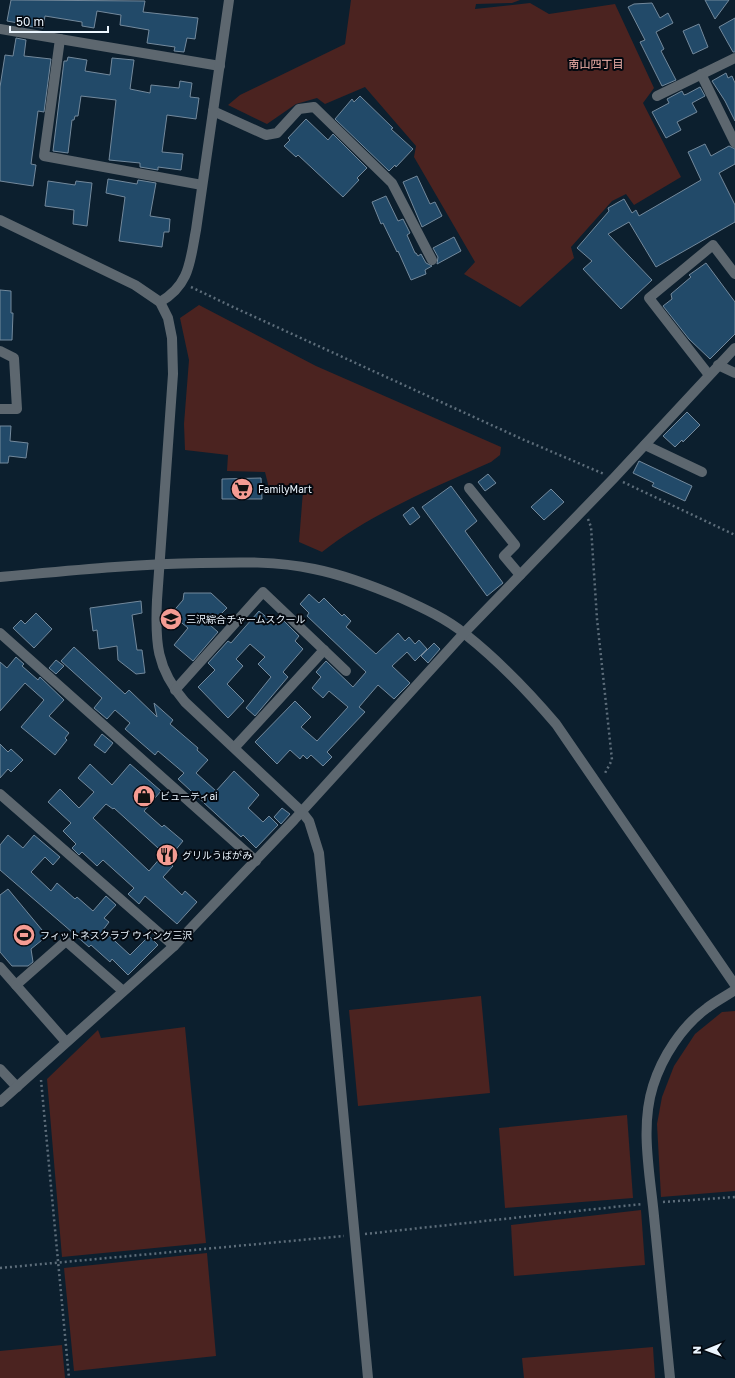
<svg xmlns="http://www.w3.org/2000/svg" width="735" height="1378" viewBox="0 0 735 1378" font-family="'Golos Text','Noto Sans JP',sans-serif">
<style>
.green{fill:#4b2320}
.building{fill:#224a69;stroke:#73899c}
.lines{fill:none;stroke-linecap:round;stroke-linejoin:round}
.path{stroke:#5d6d7a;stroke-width:2.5;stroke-dasharray:2 3;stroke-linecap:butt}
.minor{stroke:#5d676f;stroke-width:10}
.labels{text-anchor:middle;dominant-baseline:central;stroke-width:4;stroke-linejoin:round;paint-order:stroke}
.poi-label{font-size:10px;fill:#ecf6ff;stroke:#03080f;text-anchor:start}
.neighbourhood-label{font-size:11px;fill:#febab2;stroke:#03080f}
</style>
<rect width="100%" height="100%" fill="#0c1f2e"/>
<!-- green -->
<g class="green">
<polygon points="351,0 520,0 512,3 476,4 475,9 530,3 549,14 615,4 654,88 643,103 681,177 634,205 626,194 612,201 571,247 574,258 520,307 464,274 475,262 414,157 416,146 365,87 325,104 317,98 296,104 267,124 228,105 240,95 345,44"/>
<path d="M199,305L316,366L501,447L500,455L491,462C435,487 370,514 322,552L299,542L303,491L269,488L265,472L227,471L228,455L185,450L184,424L189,360L180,318Z"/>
<polygon points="481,996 490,1093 358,1106 349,1010"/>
<polygon points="735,1011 735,1191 661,1197 657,1124 662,1097 674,1066 695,1034 722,1012"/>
<polygon points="185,1027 206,1243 62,1257 47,1079 98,1030 101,1038"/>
<polygon points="627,1115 633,1198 505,1208 499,1128"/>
<polygon points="641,1210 645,1265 514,1276 511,1225"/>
<polygon points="207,1253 216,1356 74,1371 64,1268"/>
<polygon points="62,1345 65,1378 0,1378 0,1351"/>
<polygon points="653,1347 655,1378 524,1378 522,1358"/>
</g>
<!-- building -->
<g class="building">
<polygon points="11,0 145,1 143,12 198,18 195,39 187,38 184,52 174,51 175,47 147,43 149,30 120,25 121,15 97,11 94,28 82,26 82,22 45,16 43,28 17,25 18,23 7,21"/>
<polygon points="705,0 729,0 715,19"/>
<polygon points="652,3 660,18 668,13 673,23 656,32 664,49 661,51 676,80 662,86 640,42 645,40 628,7 634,4"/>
<polygon points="735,18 735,52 733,52 719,27"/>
<polygon points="699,24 708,47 693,54 683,31"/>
<polygon points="16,38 26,40 24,56 51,59 44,112 38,111 31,164 36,165 33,186 0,181 0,87 5,55 13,56"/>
<polygon points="68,57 87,60 85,71 110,75 112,58 134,60 130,89 150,93 151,85 179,88 180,81 192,83 190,97 199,98 196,119 167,115 162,152 183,154 181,170 158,167 158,170 140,167 140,163 109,160 116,100 81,96 78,116 75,116 74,120 72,120 68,153 53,151 64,61 67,61"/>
<polygon points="726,73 728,78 732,76 735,83 735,121 725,101 712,81"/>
<polygon points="700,87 705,96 692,103 697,112 677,122 681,130 666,138 652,112 669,103 667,99 682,91 684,95 687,94"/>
<polygon points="360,96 393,128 391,129 413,149 396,167 395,165 389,171 335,119 352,99 354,102"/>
<polygon points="306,119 328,140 333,134 367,168 357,178 359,180 343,197 298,155 296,157 284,146 290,140 288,138"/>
<polygon points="705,144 711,156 729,146 735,149 735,164 719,173 735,205 735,222 656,267 629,222 608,234 652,280 621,309 583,269 592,261 577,248 609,211 608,208 624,199 632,213 636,210 639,216 701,180 688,152"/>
<polygon points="417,176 430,204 435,202 442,216 422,227 403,182"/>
<polygon points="108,179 137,184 138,180 156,183 150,216 170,219 169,232 164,232 162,247 119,241 125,197 106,193"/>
<polygon points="48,181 75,185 76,181 92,183 87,226 73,224 74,210 45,206"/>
<polygon points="386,196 398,221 403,219 410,233 407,235 415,253 416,253 418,256 421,254 426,263 432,266 425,270 426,274 411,280 398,251 397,252 383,223 381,224 372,202"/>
<polygon points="454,237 461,251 437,264 438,257 433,248"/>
<polygon points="706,263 735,302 735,334 710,359 689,339 663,306 672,299 671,294 691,277 689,275"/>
<polygon points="0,290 11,291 11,313 13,313 12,340 0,340"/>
<polygon points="687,412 700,425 683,442 682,440 675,447 663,436"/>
<polygon points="0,426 11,426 10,441 28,443 26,458 9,456 8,463 0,463"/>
<polygon points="639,461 692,486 685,501 652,486 654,483 633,473"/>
<polygon points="488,474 496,483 485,491 478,482"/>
<polygon points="261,478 262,499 222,499 222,479"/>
<polygon points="451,486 477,521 465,531 503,583 487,596 422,507"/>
<polygon points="551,489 564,502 544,520 531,507"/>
<polygon points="413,507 420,517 410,525 403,515"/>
<polygon points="184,593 211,593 227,608 210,625 218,632 193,661 174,645 188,628 171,614 183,600"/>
<polygon points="309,594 319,603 324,598 342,616 344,614 351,621 346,627 376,654 398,633 405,641 409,637 415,644 419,640 427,649 415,661 407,652 392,666 410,683 394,699 378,685 359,707 365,712 327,752 332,757 323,766 311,755 307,759 303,755 300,759 290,750 277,764 255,742 295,701 311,717 301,727 317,741 348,707 329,691 323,698 312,688 321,677 316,672 326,661 353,687 366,672 307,616 309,613 300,604"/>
<polygon points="141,601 142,613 132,615 137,650 142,650 145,673 136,674 118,660 117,646 99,649 97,630 93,631 90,608"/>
<polygon points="259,611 276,625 282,619 299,636 295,641 303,649 283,672 288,677 255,716 246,708 271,677 258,664 265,657 250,644 236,659 243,666 227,684 244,701 228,718 198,687 215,670 208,663 228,641 231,643"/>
<polygon points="36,613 52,629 34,648 13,628 21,620 25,624"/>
<polygon points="434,643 440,649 428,663 421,656"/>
<polygon points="74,647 125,694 129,690 157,717 154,703 173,720 170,724 198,748 197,750 208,760 196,773 216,791 234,771 259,795 248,808 263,822 269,816 278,825 256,848 243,835 241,837 178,779 184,773 158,751 155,755 125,729 130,723 115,710 107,719 94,708 102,698 61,661"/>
<polygon points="16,657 24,664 22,666 38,680 40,677 64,700 49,716 69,733 65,738 67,740 55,755 21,727 44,700 25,683 0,711 0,662 7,668"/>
<polygon points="56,660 64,666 56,674 49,668"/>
<polygon points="102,734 113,743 105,753 94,745"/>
<polygon points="0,744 8,752 11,749 23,760 11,772 8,769 0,778"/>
<polygon points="90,764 112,785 130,764 161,791 144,811 162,827 164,825 183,841 169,858 114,808 113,809 106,804 93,818 149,871 162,856 173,866 163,877 182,895 185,891 197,902 177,924 145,896 139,904 128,894 134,888 103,860 97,866 82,852 79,855 72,848 76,844 63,831 71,823 48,802 60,789 79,808 94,792 78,778"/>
<polygon points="282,808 290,814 281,824 274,817"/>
<polygon points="8,835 23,848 34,835 60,857 53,865 45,857 31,872 51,891 57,883 75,899 77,897 93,911 106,896 116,905 104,918 109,922 103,930 130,955 149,936 158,945 128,975 112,959 110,962 91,945 89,947 65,926 0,870 0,845"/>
<polygon points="8,889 47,936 31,949 33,962 28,966 12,966 0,952 0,895"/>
</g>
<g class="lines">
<!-- path -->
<g class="path">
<polyline points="191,287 233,307 522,439 604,474"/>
<polyline points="623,482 735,535"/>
<polyline points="588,519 591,527 597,619 612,760 604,775"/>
<polyline points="41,1080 69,1378"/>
<polyline points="663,1202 735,1197"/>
<polyline points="365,1234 642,1204"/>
<polyline points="0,1268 344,1236"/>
</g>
<!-- minor -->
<g class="minor">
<polyline points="0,29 220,66"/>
<polyline points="60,39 44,156 202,185"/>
<polyline points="701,74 735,143"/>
<polyline points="657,96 735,58"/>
<polyline points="213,111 266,135 277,133 299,109 314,107 392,183 432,260"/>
<path d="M0,220L135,285L160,302L168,318L172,338L173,374L157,600C155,642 156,668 185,702L302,812L309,821L319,853L368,1378"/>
<path d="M160,302C190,285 190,261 196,230L229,0"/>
<polyline points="0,351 14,358 17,409 0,409"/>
<polyline points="718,365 735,373"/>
<polyline points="709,375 649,298 713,245 735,274"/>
<polyline points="645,445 702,472"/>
<polyline points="469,488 515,545 504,556 520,575"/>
<path d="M0,577C67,571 134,564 201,563C239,562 277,561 314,569C344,575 373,586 401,598C423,608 447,619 465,634C499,661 528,691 556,724L735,985"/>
<polyline points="0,633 256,861"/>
<polyline points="175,690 263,592 346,671"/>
<polyline points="235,747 324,650"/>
<polyline points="0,794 174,946"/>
<polyline points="0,967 66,1042"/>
<polyline points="16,985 66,941 123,991"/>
<polyline points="0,1069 17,1087"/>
<polyline points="0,1102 174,946 294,820 464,633 614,478 735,348"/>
<path d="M670,1378C665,1324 659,1270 654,1216C650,1174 640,1127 653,1086C662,1057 682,1026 707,1008C716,1001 726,996 735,990"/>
</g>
</g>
<!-- icons -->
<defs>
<g id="supermarket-disc" transform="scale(1.15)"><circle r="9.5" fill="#f59c93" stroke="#03080f"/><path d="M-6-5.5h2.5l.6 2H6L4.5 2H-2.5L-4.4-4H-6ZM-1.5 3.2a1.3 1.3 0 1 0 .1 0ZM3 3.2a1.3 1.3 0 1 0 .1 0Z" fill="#111"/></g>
<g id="school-disc" transform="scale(1.15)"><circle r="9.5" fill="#f59c93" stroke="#03080f"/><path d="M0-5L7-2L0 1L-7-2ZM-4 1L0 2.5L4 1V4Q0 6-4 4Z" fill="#111"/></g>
<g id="shop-disc" transform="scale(1.15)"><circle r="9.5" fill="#f59c93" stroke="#03080f"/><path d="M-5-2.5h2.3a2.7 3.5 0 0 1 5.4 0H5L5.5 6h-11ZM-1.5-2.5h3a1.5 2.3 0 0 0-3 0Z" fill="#111"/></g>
<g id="restaurant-disc" transform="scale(1.15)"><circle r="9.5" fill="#f59c93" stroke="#03080f"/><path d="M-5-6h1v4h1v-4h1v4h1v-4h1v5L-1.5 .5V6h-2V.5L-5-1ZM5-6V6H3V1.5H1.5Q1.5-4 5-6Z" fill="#111"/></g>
<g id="stadium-disc" transform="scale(1.15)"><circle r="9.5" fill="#f59c93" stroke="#03080f"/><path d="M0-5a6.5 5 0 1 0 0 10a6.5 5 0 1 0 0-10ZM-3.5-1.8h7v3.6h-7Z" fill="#111"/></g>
</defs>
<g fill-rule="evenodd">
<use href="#supermarket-disc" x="242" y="489"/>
<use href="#school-disc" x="171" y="619"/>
<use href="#shop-disc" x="144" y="796"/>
<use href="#restaurant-disc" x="167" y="855"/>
<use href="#stadium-disc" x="24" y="935"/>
</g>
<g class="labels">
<!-- poi labels -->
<g class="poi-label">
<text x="258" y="489">FamilyMart</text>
<text x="186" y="619">三沢綜合チャームスクール</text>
<text x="160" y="796">ビューティai</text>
<text x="182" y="855">グリルうばがみ</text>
<text x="40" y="935">フィットネスクラブ ウイング三沢</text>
</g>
<!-- neighbourhood labels -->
<g class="neighbourhood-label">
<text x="596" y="63">南山四丁目</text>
</g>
</g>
<!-- north arrow -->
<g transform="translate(707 1350) rotate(269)" stroke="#03080f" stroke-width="3" paint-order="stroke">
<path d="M0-3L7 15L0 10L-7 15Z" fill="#ecf6ff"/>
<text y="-6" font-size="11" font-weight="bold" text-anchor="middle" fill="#ecf6ff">N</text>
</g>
<!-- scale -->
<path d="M10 26v6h98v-6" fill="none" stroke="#ecf6ff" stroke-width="2"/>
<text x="16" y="26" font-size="12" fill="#ecf6ff" stroke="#03080f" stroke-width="3" paint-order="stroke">50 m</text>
</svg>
